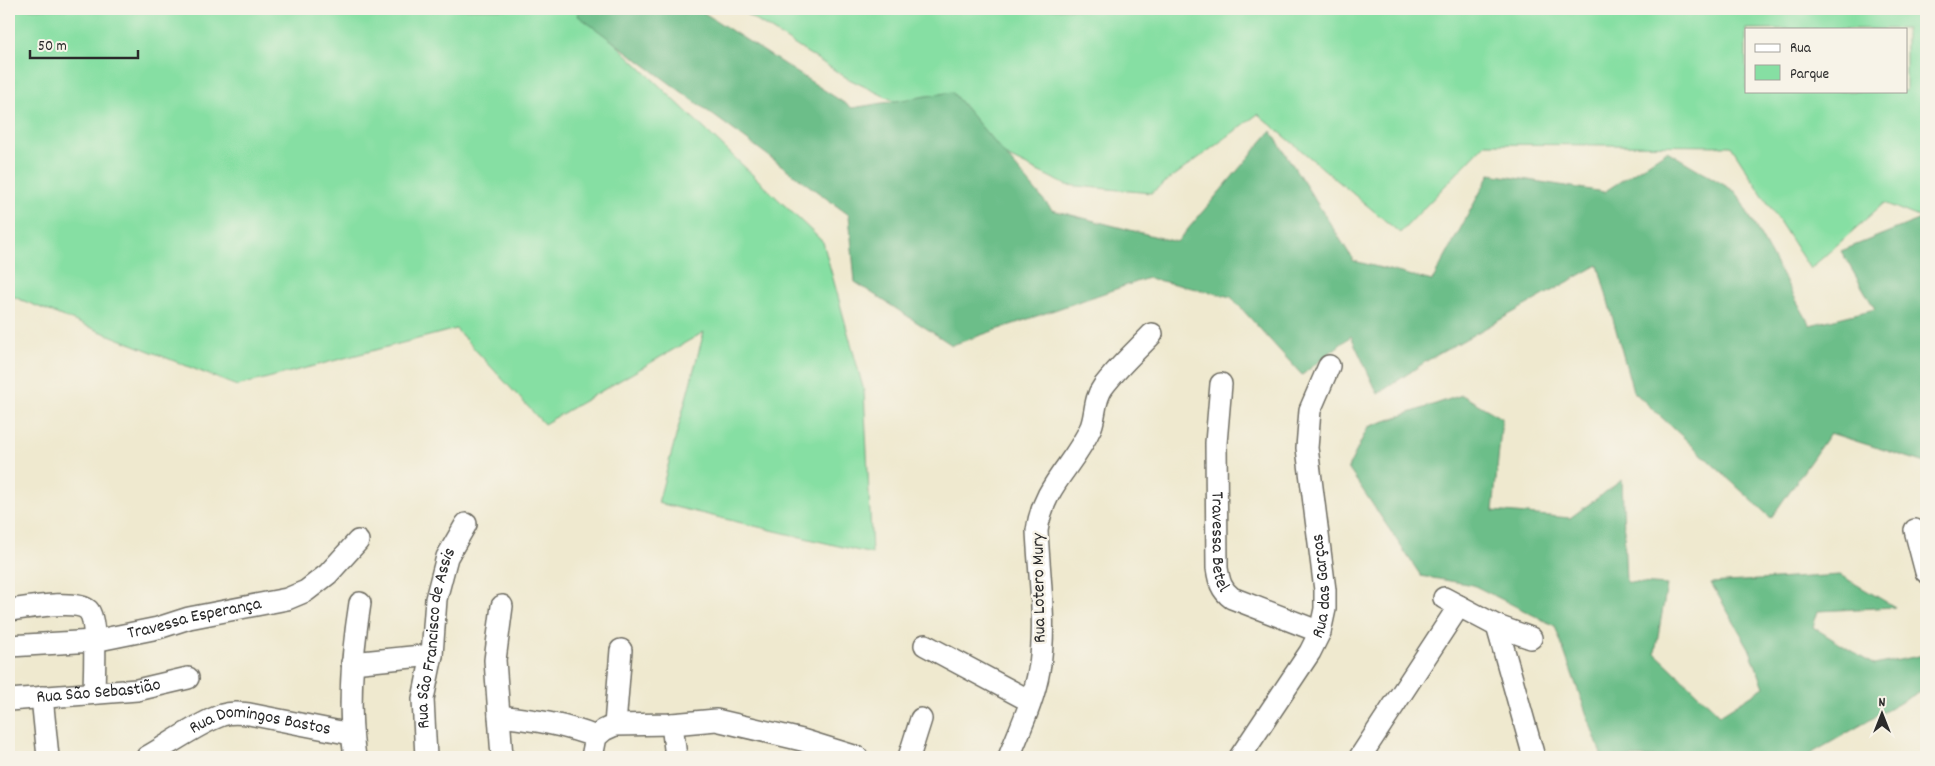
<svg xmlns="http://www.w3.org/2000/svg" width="1935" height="766" viewBox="0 0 1935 766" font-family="Dekko,sans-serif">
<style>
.green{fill:#86dfa3;stroke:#588567;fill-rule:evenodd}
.forest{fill:#6cbe89;stroke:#4c745a}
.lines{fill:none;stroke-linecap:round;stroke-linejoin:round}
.minor-casing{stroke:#706e64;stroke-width:24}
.minor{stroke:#fff;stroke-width:21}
.labels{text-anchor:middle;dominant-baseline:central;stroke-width:5;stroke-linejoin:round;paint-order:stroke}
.street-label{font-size:18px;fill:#2b2b2b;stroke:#f7f3e8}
</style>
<rect width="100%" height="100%" fill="#f7f3e8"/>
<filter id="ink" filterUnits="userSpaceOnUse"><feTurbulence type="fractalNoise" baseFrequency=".02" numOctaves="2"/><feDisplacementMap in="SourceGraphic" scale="10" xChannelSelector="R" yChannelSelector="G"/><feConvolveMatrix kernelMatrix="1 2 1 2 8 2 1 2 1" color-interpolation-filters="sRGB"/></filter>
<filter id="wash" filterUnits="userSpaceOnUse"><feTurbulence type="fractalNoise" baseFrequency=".0096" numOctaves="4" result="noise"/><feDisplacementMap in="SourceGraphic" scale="20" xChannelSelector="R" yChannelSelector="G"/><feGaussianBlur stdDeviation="1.12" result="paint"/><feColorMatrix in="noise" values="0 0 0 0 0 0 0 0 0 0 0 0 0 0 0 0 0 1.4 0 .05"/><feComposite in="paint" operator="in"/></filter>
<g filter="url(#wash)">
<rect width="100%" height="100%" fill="#efe9cf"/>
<!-- green -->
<g class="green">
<polygon points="9,9 579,9 823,242 864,391 872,554 658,503 704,332 544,424 456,329 237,386 9,295"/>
<path d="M738,9H1926V220L1884,203L1810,269L1731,146L1485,144L1400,233L1258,114L1151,193L1066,185L847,78ZM1746,29H1906V91H1746Z"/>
</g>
<!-- forest -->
<g class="forest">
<polygon points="580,9 698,9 852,108 952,92 1052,210 1177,242 1271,131 1354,261 1432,281 1490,174 1604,192 1667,151 1736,192 1810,325 1875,309 1841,251 1926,217 1926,463 1830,433 1771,518 1633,391 1598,265 1428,360 1378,394 1351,336 1302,375 1231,297 1148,278 952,345 855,282 849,215 577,15"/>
<polygon points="1462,395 1502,418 1493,511 1570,518 1622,480 1626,582 1667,585 1655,653 1720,715 1764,687 1749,648 1711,583 1840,575 1895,607 1818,611 1813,627 1874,665 1924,655 1926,663 1926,688 1805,757 1602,757 1555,626 1473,585 1421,576 1348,468 1368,427"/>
</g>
</g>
<g filter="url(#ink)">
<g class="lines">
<!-- minor casing -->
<g class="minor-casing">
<g id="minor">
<path id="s1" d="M1221,384L1216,443L1217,568C1219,581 1221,590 1232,598L1320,632"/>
<polyline points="1915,530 1926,572"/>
<polyline points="1444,598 1497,626 1531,638"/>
<polyline points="502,606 495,660 502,757"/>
<path d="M9,610C26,608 76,599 88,610C98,620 94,677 94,693"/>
<polyline points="1497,626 1534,757"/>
<polyline points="925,645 1030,701"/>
<path id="s2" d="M9,646L94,641L158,628L189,618L287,599L306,591L328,574L358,541"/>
<polyline points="352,663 432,655"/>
<polyline points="42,697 48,757"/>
<path id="s3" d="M9,700L137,690L188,678"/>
<path d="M499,716C535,720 563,724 596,737"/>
<polyline points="672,724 676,757"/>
<polyline points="615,725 621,650"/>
<path id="s4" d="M147,757C170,744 197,724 222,715C231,712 240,713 249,714L351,734"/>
<path d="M355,757C347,706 352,653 360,603"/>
<path id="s5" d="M426,757L423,699L432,655L436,599L447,557L466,524"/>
<polyline points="592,757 596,737 604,730 615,725 672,724 716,720 802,740 857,757"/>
<polyline points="909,757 921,719"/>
<path d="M1009,757C1020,729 1034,700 1039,670C1047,627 1039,575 1037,531C1043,485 1074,466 1091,427C1096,414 1094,399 1103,387C1117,368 1136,351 1152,334"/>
<path id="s6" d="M1240,757L1310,652L1320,632L1325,609V590L1307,448L1310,410L1329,366"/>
<polyline points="1360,757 1459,606"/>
</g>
</g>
<!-- minor -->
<use href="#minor" class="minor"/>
</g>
</g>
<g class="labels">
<!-- street labels -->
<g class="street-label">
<text stroke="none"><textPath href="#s1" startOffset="158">Travessa Betel</textPath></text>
<text stroke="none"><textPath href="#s6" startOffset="195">Rua das Garças</textPath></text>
<text transform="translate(1040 588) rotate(-91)">Rua Lotero Mury</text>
<text stroke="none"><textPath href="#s2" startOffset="188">Travessa Esperança</textPath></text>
<text stroke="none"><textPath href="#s5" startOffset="120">Rua São Francisco de Assis</textPath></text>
<text stroke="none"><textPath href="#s3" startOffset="90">Rua São Sebastião</textPath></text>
<text stroke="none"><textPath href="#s4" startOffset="124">Rua Domingos Bastos</textPath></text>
</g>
</g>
<!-- margin -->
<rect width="1935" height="766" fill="none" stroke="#f7f3e8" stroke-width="30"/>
<!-- legend -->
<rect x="1745" y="28" width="162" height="65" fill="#f7f3e8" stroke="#a5a39c"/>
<rect x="1755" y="44" width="25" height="8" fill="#ffffff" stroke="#a5a39c"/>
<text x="1790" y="52" font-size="15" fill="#2b2b2b">Rua</text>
<rect x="1755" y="65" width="25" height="15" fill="#86dfa3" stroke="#a5a39c"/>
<text x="1790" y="78" font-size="15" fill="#2b2b2b">Parque</text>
<!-- north arrow -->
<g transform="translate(1882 714)" stroke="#f7f3e8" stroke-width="4" paint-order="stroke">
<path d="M0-4L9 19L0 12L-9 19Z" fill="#2b2b2b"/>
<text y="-8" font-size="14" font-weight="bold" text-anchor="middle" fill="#2b2b2b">N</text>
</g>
<!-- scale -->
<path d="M30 50v8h108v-8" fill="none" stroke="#2b2b2b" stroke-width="2.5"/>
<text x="38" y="50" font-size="15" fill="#2b2b2b" stroke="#f7f3e8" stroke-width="4" paint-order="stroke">50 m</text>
</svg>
